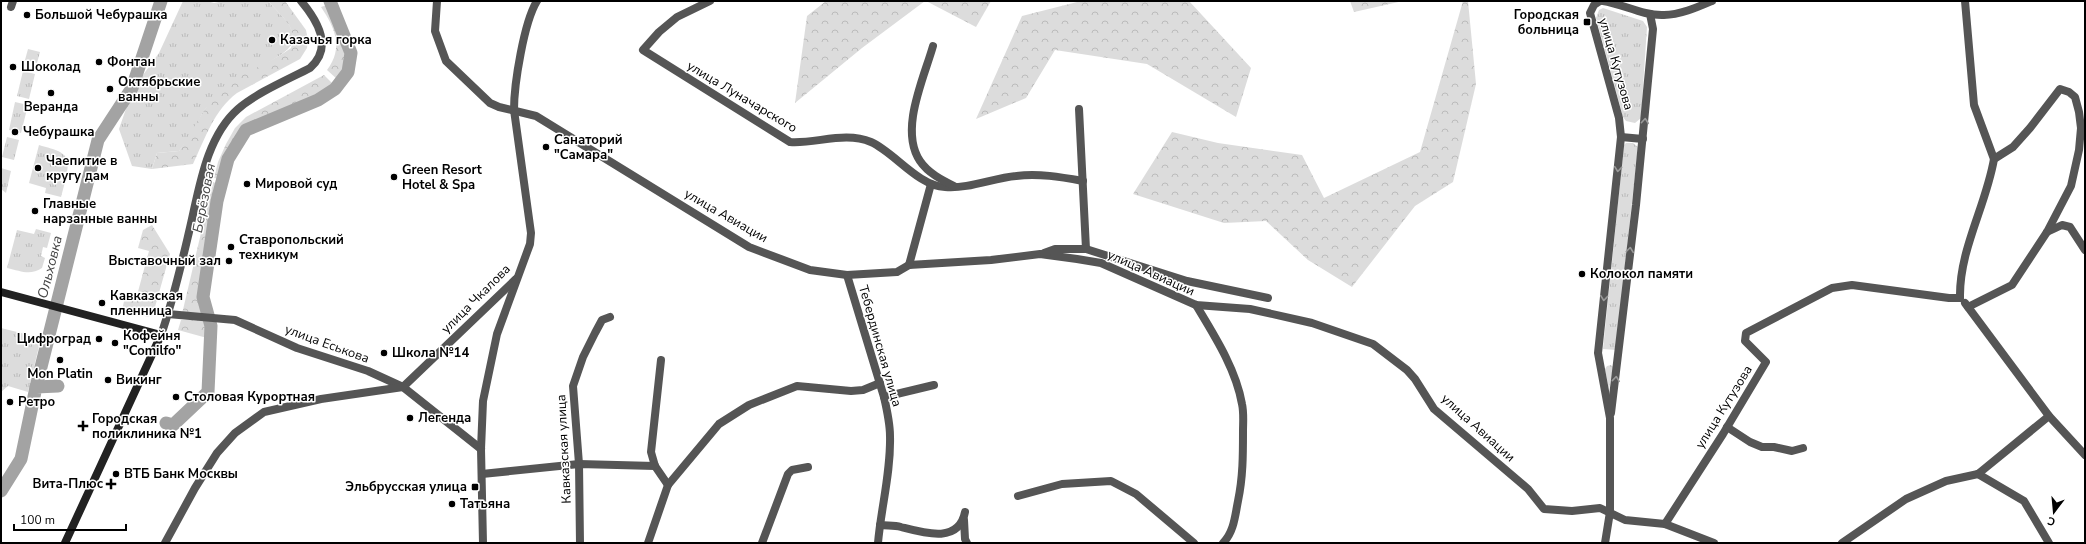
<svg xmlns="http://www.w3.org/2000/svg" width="2086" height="544" viewBox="0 0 2086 544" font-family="'Nunito Sans',sans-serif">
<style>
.grass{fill:url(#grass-tufts)}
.forest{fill:url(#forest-crowns)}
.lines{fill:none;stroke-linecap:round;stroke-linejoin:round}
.river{stroke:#a3a3a3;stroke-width:13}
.minor{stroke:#555;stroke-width:8}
.tertiary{stroke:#555;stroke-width:8}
.secondary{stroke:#222;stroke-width:8}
.oneway{stroke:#999}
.poi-dot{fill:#000;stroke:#fff;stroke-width:1.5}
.labels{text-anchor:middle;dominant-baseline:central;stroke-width:3;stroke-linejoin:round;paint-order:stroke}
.poi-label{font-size:13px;font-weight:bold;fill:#000;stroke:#fff;text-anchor:start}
.street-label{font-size:13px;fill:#000;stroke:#fff}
.water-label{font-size:14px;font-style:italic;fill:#444;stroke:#fff}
</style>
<defs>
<pattern id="grass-tufts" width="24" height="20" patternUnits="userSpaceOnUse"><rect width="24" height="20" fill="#dcdcdc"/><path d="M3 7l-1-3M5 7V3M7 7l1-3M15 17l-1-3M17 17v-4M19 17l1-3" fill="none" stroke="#bbb"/></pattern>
<pattern id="forest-crowns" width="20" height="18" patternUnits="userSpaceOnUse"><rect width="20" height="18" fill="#dcdcdc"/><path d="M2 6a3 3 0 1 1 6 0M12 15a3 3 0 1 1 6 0" fill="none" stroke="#bbb"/></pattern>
</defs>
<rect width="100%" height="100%" fill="#fff"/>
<!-- grass -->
<g class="grass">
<path d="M183,1H207L214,3L224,1H268C283,18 308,36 282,54L216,96L203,112L193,132L179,151L157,153L152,169L132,166L119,129L128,103L143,75L159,53Z"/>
<polygon points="1603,8 1643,21 1647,27 1641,118 1635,123 1626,121 1623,117 1596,18 1599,10"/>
<polygon points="28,49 40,52 37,63 25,60"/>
<polygon points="23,71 35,74 29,99 17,96"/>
<polygon points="15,102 28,105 21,133 9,130"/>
<polygon points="7,137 19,140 14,160 2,157"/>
<polygon points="1626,143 1633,143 1638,147 1616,350 1603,349 1624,145"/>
<path d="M39,145C55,150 72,151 67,172H62L60,181L65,182L61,197L45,193L46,188L29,183Z"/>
<polygon points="1,168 11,171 6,193 1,189"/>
<path d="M36,229L51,233L47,248L43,247L41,256L45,258L42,268C30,276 21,271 7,268L17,230L34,234Z"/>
<polygon points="1,328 41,338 28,392 8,386 1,392"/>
<polygon points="1611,365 1613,367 1609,390 1605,369 1607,366"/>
</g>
<!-- forest -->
<g class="forest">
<path d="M268,1H285L306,30L308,40L307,48L300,59L237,93C214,110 205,139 193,164L152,169L157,153L179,151C194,130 208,97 229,82C249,70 272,62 291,48C299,28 281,16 268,1Z"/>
<polygon points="826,1 925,1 862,48 795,103 807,16"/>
<polygon points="926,1 991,1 976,27"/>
<polygon points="1081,1 1189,1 1251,68 1236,117 1147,64 1055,50 1026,98 976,119 1022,16"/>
<polygon points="1350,1 1403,1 1354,12"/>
<polygon points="1463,1 1468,1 1476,84 1453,182 1415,206 1352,287 1308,260 1266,221 1224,223 1133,194 1172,132 1218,143 1302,155 1324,198 1420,152"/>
<path d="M327,5C338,31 356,54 338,80L327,70C344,48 335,28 321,7Z"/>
<polygon points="324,75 334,85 317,97 244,129 225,159 220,179 214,178 218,162 226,144 235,128 246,117"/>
<polygon points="213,182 218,184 214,201 201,296 205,315 182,314"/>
<polygon points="152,225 170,254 153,314 148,317 122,310 125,297 136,299 149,251 138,248 143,230"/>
<polygon points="181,320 206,320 207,338 178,330"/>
</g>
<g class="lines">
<!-- river -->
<g class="river">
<polyline points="36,387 98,140 132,88 161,1"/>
<polyline points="166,423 173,425 208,392 211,326 203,297 217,201 228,159 246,130 318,100 335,89 348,72 351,53 330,1"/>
<polyline points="1,491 21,459 36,387 58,386"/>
</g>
<!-- minor -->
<g class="minor">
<polyline points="437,1 435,31 446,61 490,103 499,107 536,116 749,247 810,270 847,275 897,272 909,265 991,260 1040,254 1077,259 1101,263 1196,305 1250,309 1312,323 1373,344 1407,370 1415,379 1434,409 1528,489 1544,509 1572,511 1600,508 1625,520 1665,524 1714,543"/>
<path d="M710,1L677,17L659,32L643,50L790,142C816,144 845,131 871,142C894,152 918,186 945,187C969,189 993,178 1016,176C1038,173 1061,177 1083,181"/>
<polyline points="1600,1 1594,5 1590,13 1619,118 1621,137 1598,353 1610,418 1610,512 1605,543"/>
<path d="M1603,1C1623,4 1643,16 1664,15C1680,15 1698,7 1712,1"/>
<polyline points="1965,1 1974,105 1994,159"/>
<polyline points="11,7 13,1"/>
<path d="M933,46C924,78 899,130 920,161C928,173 942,180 954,186"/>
<polyline points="1079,109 1086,249"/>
<polyline points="1621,137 1643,139"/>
<polyline points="2047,232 2062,225 2070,227 2085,250"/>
<polyline points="1044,253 1055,249 1086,249 1187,281 1268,298"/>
<polyline points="909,265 931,184"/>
<path d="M847,275L884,397C887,410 890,423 890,436C891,472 881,508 878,543"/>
<path d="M1960,298C1959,250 1986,206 1994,159L2013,147L2030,128L2060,89L2069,92L2075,97L2079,112L2081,128L2079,150L2071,186L2047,232L2012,285L1968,307"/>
<polyline points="1965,303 2049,416 2085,455"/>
<path d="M1196,305C1214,335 1236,369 1242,404C1244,413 1243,423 1243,431C1243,455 1243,477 1238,501C1235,516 1234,532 1223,543"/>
<polyline points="168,314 235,320 297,348 368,371 403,387 481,449"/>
<polyline points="661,360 651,452 655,466 668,485"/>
<polyline points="884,397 934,385"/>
<polyline points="1611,413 1636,205 1653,29 1650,14"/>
<polyline points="1727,427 1750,442 1762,447 1774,447 1792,451 1803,448"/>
<polyline points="482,474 579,464 655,466"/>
<polyline points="1978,474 2024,501 2049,543"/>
<polyline points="1018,496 1062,484 1111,481 1136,494 1194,543"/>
<polyline points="964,520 965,539 967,543"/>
<polyline points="1665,524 1723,434 1766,362 1745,341 1746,333 1832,288 1852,285 1949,298 1960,298"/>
<path d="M880,525C887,526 894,525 901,527C924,533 959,544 965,512"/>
<polyline points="580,543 579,464 573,386 583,357 595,333 602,320 610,317"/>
<polyline points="648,543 668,485 719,424 749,405 797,386 851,391 863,390 880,383"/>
<polyline points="762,543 788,474 792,470 808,467"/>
<polyline points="1842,543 1906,499 1946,481 1978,474 2049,416"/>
</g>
<!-- tertiary -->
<g class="tertiary">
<path d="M161,335C173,301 181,266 189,232C199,191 205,138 238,109C256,93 289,79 310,68C334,47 317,20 301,1"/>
<polyline points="165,543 195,488 217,453 235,433 264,412 321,399 403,387 516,279"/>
<path d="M483,543L481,449L483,401L497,334L530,244L531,233L514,110C514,84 524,22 537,1"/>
</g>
<!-- secondary -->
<polyline class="secondary" points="1,292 161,335 65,543"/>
</g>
<!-- one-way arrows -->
<defs><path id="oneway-chevron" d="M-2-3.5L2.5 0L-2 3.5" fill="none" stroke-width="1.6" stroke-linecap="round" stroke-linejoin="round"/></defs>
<g class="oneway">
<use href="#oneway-chevron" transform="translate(1645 121) rotate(-85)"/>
<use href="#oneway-chevron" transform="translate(1618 169) rotate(96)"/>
<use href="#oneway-chevron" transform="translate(1630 250) rotate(-83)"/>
<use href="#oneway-chevron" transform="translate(1604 298) rotate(96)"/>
<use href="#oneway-chevron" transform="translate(1616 379) rotate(-84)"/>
</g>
<!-- markers -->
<g class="poi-dot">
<circle cx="27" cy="15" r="4"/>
<rect x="1583" y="18" width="8" height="8" rx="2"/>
<circle cx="272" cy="40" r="4"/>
<circle cx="99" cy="62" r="4"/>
<circle cx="13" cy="67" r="4"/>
<circle cx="110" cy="89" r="4"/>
<circle cx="51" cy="93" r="4"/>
<circle cx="15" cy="132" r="4"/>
<circle cx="546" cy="147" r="4"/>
<circle cx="38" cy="168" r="4"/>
<circle cx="394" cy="177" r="4"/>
<circle cx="247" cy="184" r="4"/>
<circle cx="35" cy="211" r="4"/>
<circle cx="231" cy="247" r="4"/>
<circle cx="229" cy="261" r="4"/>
<circle cx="1582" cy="274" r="4"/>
<circle cx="102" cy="303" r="4"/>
<circle cx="99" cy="339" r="4"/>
<circle cx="115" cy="343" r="4"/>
<circle cx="384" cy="353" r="4"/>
<circle cx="60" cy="360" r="4"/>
<circle cx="108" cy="380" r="4"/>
<circle cx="176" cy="397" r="4"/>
<circle cx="10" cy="402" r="4"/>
<circle cx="410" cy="418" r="4"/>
<path d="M81 420h4v4h4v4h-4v4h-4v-4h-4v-4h4z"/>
<circle cx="116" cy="474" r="4"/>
<path d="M109 478h4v4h4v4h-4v4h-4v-4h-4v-4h4z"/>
<rect x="471" y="483" width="8" height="8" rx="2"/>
<circle cx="452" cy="504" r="4"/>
</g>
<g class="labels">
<!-- poi labels -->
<g class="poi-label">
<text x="35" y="15">Большой Чебурашка</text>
<text x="1579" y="15" text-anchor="end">Городская<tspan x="1579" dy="15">больница</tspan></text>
<text x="280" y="40">Казачья горка</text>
<text x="107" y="62">Фонтан</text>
<text x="21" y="67">Шоколад</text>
<text x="118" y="82">Октябрьские<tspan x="118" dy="15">ванны</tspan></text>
<text x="51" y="107" text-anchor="middle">Веранда</text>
<text x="23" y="132">Чебурашка</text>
<text x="554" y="140">Санаторий<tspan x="554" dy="15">"Самара"</tspan></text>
<text x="46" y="161">Чаепитие в<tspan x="46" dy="15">кругу дам</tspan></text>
<text x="402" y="170">Green Resort<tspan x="402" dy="15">Hotel &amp; Spa</tspan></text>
<text x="255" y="184">Мировой суд</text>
<text x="43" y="204">Главные<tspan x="43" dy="15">нарзанные ванны</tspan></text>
<text x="239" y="240">Ставропольский<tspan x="239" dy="15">техникум</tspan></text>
<text x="221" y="261" text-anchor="end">Выставочный зал</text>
<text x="1590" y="274">Колокол памяти</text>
<text x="110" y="296">Кавказская<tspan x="110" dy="15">пленница</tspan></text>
<text x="123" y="336">Кофейня<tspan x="123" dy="15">"Comilfo"</tspan></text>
<text x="91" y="339" text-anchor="end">Цифроград</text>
<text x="392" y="353">Школа №14</text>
<text x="60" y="374" text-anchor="middle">Mon Platin</text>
<text x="116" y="380">Викинг</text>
<text x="184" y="397">Столовая Курортная</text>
<text x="18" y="402">Ретро</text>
<text x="418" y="418">Легенда</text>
<text x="92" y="419">Городская<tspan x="92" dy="15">поликлиника №1</tspan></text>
<text x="124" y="474">ВТБ Банк Москвы</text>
<text x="103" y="484" text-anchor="end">Вита-Плюс</text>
<text x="467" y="487" text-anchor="end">Эльбрусская улица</text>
<text x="460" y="504">Татьяна</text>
</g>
<!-- street labels -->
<g class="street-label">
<text transform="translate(1616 64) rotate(74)">улица Кутузова</text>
<text transform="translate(742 97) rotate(31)">улица Луначарского</text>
<text transform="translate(726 216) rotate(30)">улица Авиации</text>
<text transform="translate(1151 273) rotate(24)">улица Авиации</text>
<text transform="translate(476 299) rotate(-45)">улица Чкалова</text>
<text transform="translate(327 344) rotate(20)">улица Еськова</text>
<text transform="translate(880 346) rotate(74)">Тебердинская улица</text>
<text transform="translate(1724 407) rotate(-58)">улица Кутузова</text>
<text transform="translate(1478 428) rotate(42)">улица Авиации</text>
<text transform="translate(564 449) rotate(-93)">Кавказская улица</text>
</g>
<!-- water labels -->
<g class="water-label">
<text transform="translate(204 198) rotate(-79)">Берёзовая</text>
<text transform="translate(50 267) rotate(-76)">Ольховка</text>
</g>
</g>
<!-- border -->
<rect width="2086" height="544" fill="none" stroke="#000000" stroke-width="4"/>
<!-- north arrow -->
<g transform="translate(2054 512) rotate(196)" stroke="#ffffff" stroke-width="3" paint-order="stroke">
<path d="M0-3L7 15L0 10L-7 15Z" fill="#000000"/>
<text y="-6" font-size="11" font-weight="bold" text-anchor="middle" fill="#000000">С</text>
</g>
<!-- scale -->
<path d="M14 524v6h112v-6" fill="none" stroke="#000000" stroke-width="2"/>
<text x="20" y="524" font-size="12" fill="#000000" stroke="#ffffff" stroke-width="3" paint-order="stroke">100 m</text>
</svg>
